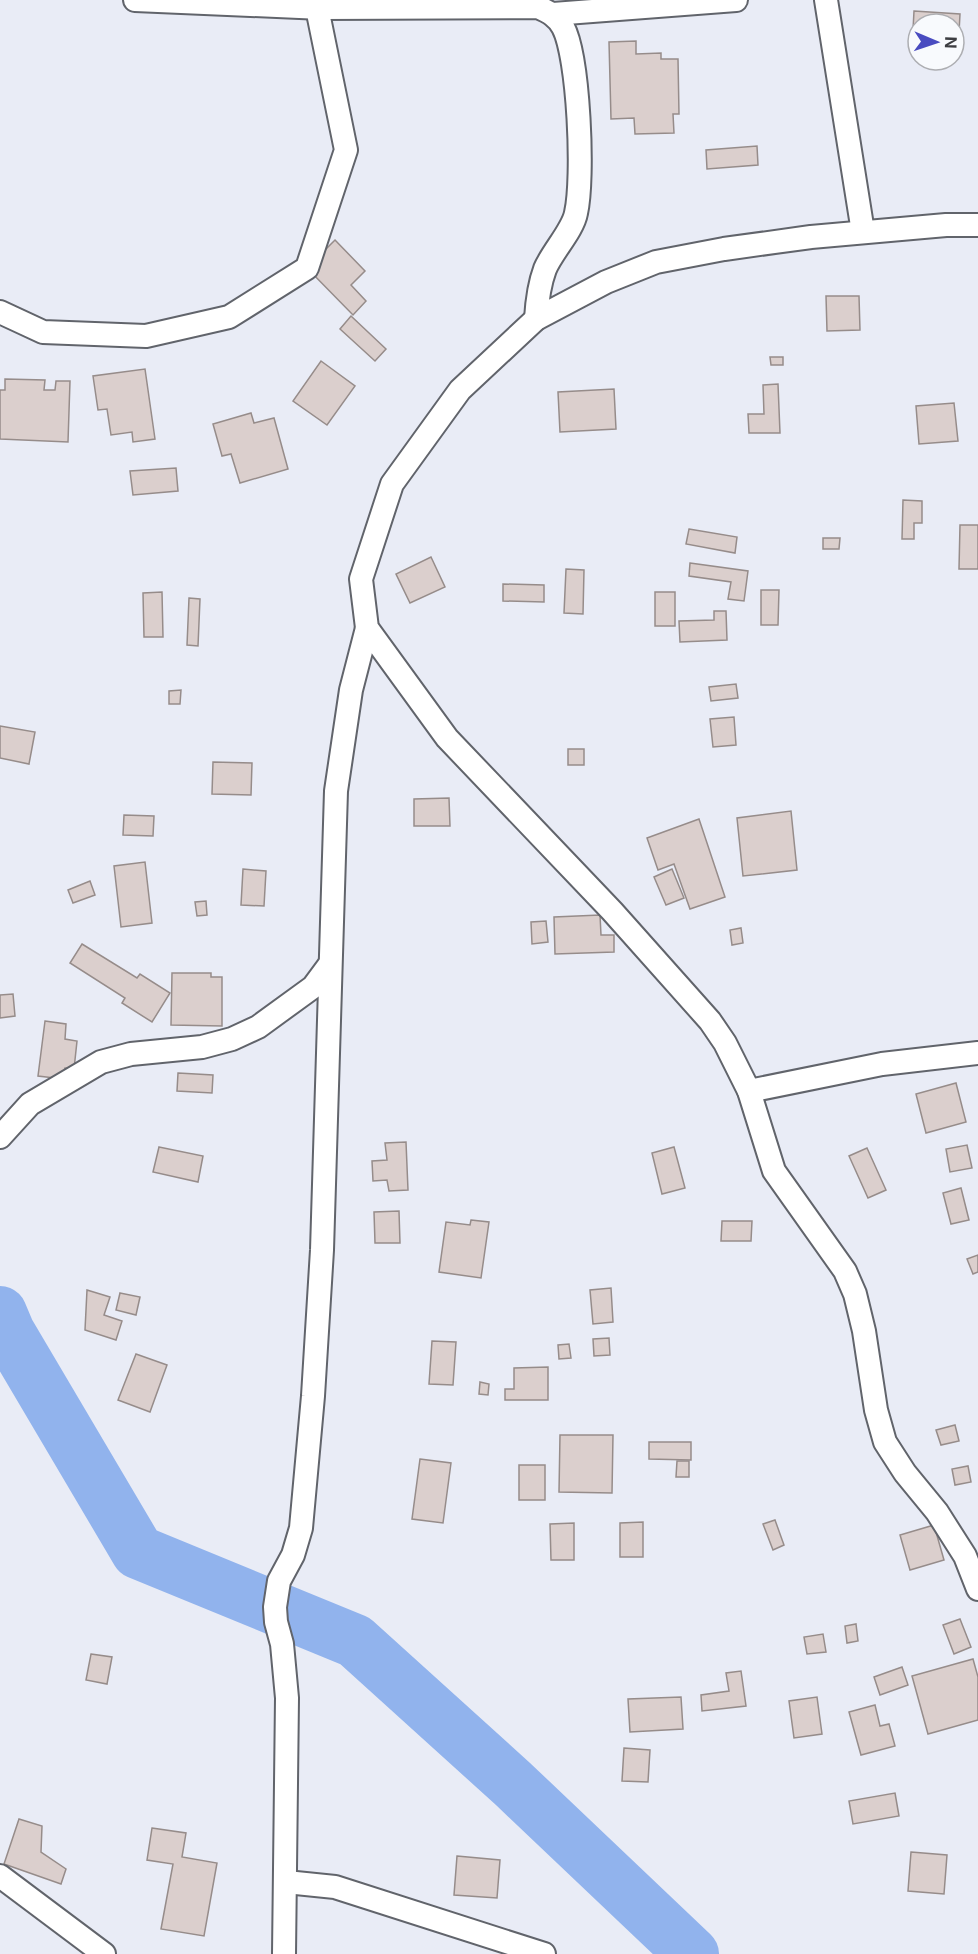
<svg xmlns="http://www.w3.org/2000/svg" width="978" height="1954" viewBox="0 0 978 1954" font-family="Inter,sans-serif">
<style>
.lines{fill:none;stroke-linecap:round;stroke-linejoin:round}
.river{stroke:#91b3ed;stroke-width:54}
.building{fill:#dbcfcd;stroke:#968c8a;stroke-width:1.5}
.street-casing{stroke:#61646b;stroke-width:26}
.street{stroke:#fff;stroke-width:22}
</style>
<rect width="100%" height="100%" fill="#e9ecf6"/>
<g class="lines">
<!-- river -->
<polyline class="river" points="0,1313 8,1332 138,1552 355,1641 513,1784 692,1954"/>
</g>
<!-- building -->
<g class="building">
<polygon points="914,11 960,14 958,51 954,51 954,24 918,24 918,49 912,49"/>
<polygon points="636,41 636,54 661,53 661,59 678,59 679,114 673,114 674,133 635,134 634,118 611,119 609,42"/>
<polygon points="757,146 758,165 707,169 706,150"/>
<polygon points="335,240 365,271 351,285 366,301 353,315 307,268"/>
<polygon points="826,296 859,296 860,330 827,331"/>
<polygon points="351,316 386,349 375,361 340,329"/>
<polygon points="770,357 783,357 783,365 771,365"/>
<polygon points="321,361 355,386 327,425 293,401"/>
<polygon points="145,369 155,439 133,442 132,432 111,435 107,409 98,410 93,376"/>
<polygon points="5,379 45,380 44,390 55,390 56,381 70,381 68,442 0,439 0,390 5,390"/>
<polygon points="778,384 780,433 749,433 748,414 764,414 763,385"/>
<polygon points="614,389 616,429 560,432 558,392"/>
<polygon points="954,403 958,441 919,444 916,406"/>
<polygon points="251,413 254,423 274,418 288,469 240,483 231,454 222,456 213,424"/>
<polygon points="176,468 178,491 133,495 130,471"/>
<polygon points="903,500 922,501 922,523 914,523 914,539 902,539"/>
<polygon points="960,525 978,525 978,569 959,569"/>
<polygon points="689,529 737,537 735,553 686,544"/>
<polygon points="823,538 840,538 839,549 823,549"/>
<polygon points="431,557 445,587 410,603 396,574"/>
<polygon points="690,563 748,571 744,601 728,599 731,582 689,576"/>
<polygon points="566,569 584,570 583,614 564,613"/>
<polygon points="503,584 544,585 544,602 503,601"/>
<polygon points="761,590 779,590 778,625 761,625"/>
<polygon points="162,592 163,637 144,637 143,593"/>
<rect x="655" y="592" width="20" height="34"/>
<polygon points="189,598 200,599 198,646 187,645"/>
<polygon points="714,611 726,611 727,640 680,642 679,621 714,620"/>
<polygon points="736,684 738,698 711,701 709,687"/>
<polygon points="181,690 180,704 169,704 169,691"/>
<polygon points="734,717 736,745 713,747 710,719"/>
<polygon points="0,726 35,732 29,764 0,758"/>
<rect x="568" y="749" width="16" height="16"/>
<polygon points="213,762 252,763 251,795 212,794"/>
<polygon points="449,798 450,826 414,826 414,799"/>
<polygon points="791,811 797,870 743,876 737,818"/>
<polygon points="124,815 154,816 153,836 123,835"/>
<polygon points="699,819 725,897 690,909 674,864 658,870 647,838"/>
<polygon points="145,862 152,923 121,927 114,866"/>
<polygon points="243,869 266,871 264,906 241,905"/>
<polygon points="672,869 684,898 666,905 654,877"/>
<polygon points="90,881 95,895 73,903 68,890"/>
<polygon points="206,901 207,915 197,916 195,902"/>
<polygon points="600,915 601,935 614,935 614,952 555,954 554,917"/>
<polygon points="546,921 548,942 532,944 531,922"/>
<polygon points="741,928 743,943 732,945 730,930"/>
<polygon points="82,944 137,978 140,974 170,993 152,1022 122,1003 125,998 70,963"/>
<polygon points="172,973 211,973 211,977 222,977 222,1026 171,1025"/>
<polygon points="13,994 15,1016 0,1018 0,995"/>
<polygon points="45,1021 66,1024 65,1039 77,1041 74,1069 65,1068 63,1079 38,1076"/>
<polygon points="178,1073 213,1075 212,1093 177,1091"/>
<polygon points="956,1083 966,1122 926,1133 916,1094"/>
<polygon points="406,1142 408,1190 389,1191 387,1180 373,1181 372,1161 387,1160 385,1143"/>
<polygon points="967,1145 972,1168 950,1172 946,1149"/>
<polygon points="159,1147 203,1156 198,1182 153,1172"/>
<polygon points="674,1147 685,1188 662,1194 652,1153"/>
<polygon points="867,1148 886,1190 868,1198 849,1156"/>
<polygon points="961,1188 969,1220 951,1224 943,1193"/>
<polygon points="399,1211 400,1243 375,1243 374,1212"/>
<polygon points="471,1220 489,1222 481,1278 439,1272 446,1222 470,1225"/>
<polygon points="722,1221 752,1221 751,1241 721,1241"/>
<polygon points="978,1255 978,1272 973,1274 967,1259"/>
<polygon points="611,1288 613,1322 593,1324 590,1290"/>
<polygon points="87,1290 110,1297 104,1315 122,1321 116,1340 85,1330"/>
<polygon points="120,1293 140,1297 136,1315 116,1310"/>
<polygon points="609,1338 610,1355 594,1356 593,1339"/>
<polygon points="432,1341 456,1342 453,1385 429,1384"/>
<polygon points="569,1344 571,1358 559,1359 558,1345"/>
<polygon points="136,1354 167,1365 150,1412 118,1400"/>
<polygon points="548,1367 548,1400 505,1400 505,1389 514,1389 514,1368"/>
<polygon points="480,1382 489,1384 488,1395 479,1394"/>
<polygon points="955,1425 959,1441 941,1445 936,1430"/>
<polygon points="560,1435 613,1435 612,1493 559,1492"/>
<polygon points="649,1442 691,1442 691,1460 649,1459"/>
<polygon points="420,1459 451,1463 443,1523 412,1519"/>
<polygon points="677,1461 689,1461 689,1477 676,1477"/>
<rect x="519" y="1465" width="26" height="35"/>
<polygon points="968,1466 971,1482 955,1485 952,1469"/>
<polygon points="775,1520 784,1545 773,1550 763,1524"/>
<polygon points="643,1522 643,1557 620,1557 620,1523"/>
<polygon points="574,1523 574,1560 551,1560 550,1524"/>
<polygon points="934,1525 944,1560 910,1570 900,1535"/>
<polygon points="960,1619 971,1647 954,1654 943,1625"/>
<polygon points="856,1624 858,1641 847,1643 845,1626"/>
<polygon points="823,1634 826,1652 807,1654 804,1637"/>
<polygon points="91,1654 112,1657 107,1684 86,1680"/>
<polygon points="973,1659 978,1677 978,1720 928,1734 912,1676"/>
<polygon points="902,1667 908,1685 880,1695 874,1677"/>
<polygon points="741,1671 746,1706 702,1711 701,1695 729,1691 726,1673"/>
<polygon points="681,1697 683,1729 630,1732 628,1699"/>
<polygon points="817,1697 822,1734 794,1738 789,1701"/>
<polygon points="875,1705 880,1726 889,1724 895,1746 861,1755 849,1712"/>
<polygon points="624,1748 650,1750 648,1782 622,1781"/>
<polygon points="895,1793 899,1816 853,1824 849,1801"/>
<polygon points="19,1819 42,1826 41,1852 66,1869 61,1884 4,1864"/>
<polygon points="152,1828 186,1833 182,1857 217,1863 204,1936 161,1929 173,1864 147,1860"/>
<polygon points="911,1852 947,1855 944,1894 908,1891"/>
<polygon points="457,1856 500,1860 497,1898 454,1895"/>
</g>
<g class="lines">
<!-- street casing -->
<g class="street-casing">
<g id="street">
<path d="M135,0L322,8L538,7C549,12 557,16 563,27C579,57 584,178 576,213C573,230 552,252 545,269C539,285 537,302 536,319"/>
<polyline points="826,0 863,232"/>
<polyline points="553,14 736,0"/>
<polyline points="978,225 946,225 811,237 724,249 656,262 606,282 536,319 460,390 392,484 361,579 367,628 447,738 612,911 710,1021 725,1043 749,1091 774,1171 845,1271 855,1294 864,1331 876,1410 885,1442 905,1473 937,1512 965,1556 978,1589"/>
<polyline points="0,312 43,332 146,336 229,317 307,268 346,150 317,8"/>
<polyline points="749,1091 882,1064 978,1053"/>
<polyline points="0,1137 30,1104 101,1062 131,1054 202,1047 232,1039 258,1027 313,987 330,964"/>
<polyline points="0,1876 104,1954"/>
<polyline points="286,1882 335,1887 544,1954"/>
<polyline points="284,1954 287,1698 282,1644 276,1622 275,1607 279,1581 293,1555 301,1528 313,1396 322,1250 336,791 351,690 367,628"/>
</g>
</g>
<!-- street -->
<use href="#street" class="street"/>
</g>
<!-- north arrow -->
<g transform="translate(936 42) rotate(92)"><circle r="28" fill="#f8fafd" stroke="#adaeb2" stroke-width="1.5"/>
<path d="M0-4.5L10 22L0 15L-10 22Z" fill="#494bc0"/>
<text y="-9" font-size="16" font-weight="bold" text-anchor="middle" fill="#3c3d41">N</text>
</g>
</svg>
